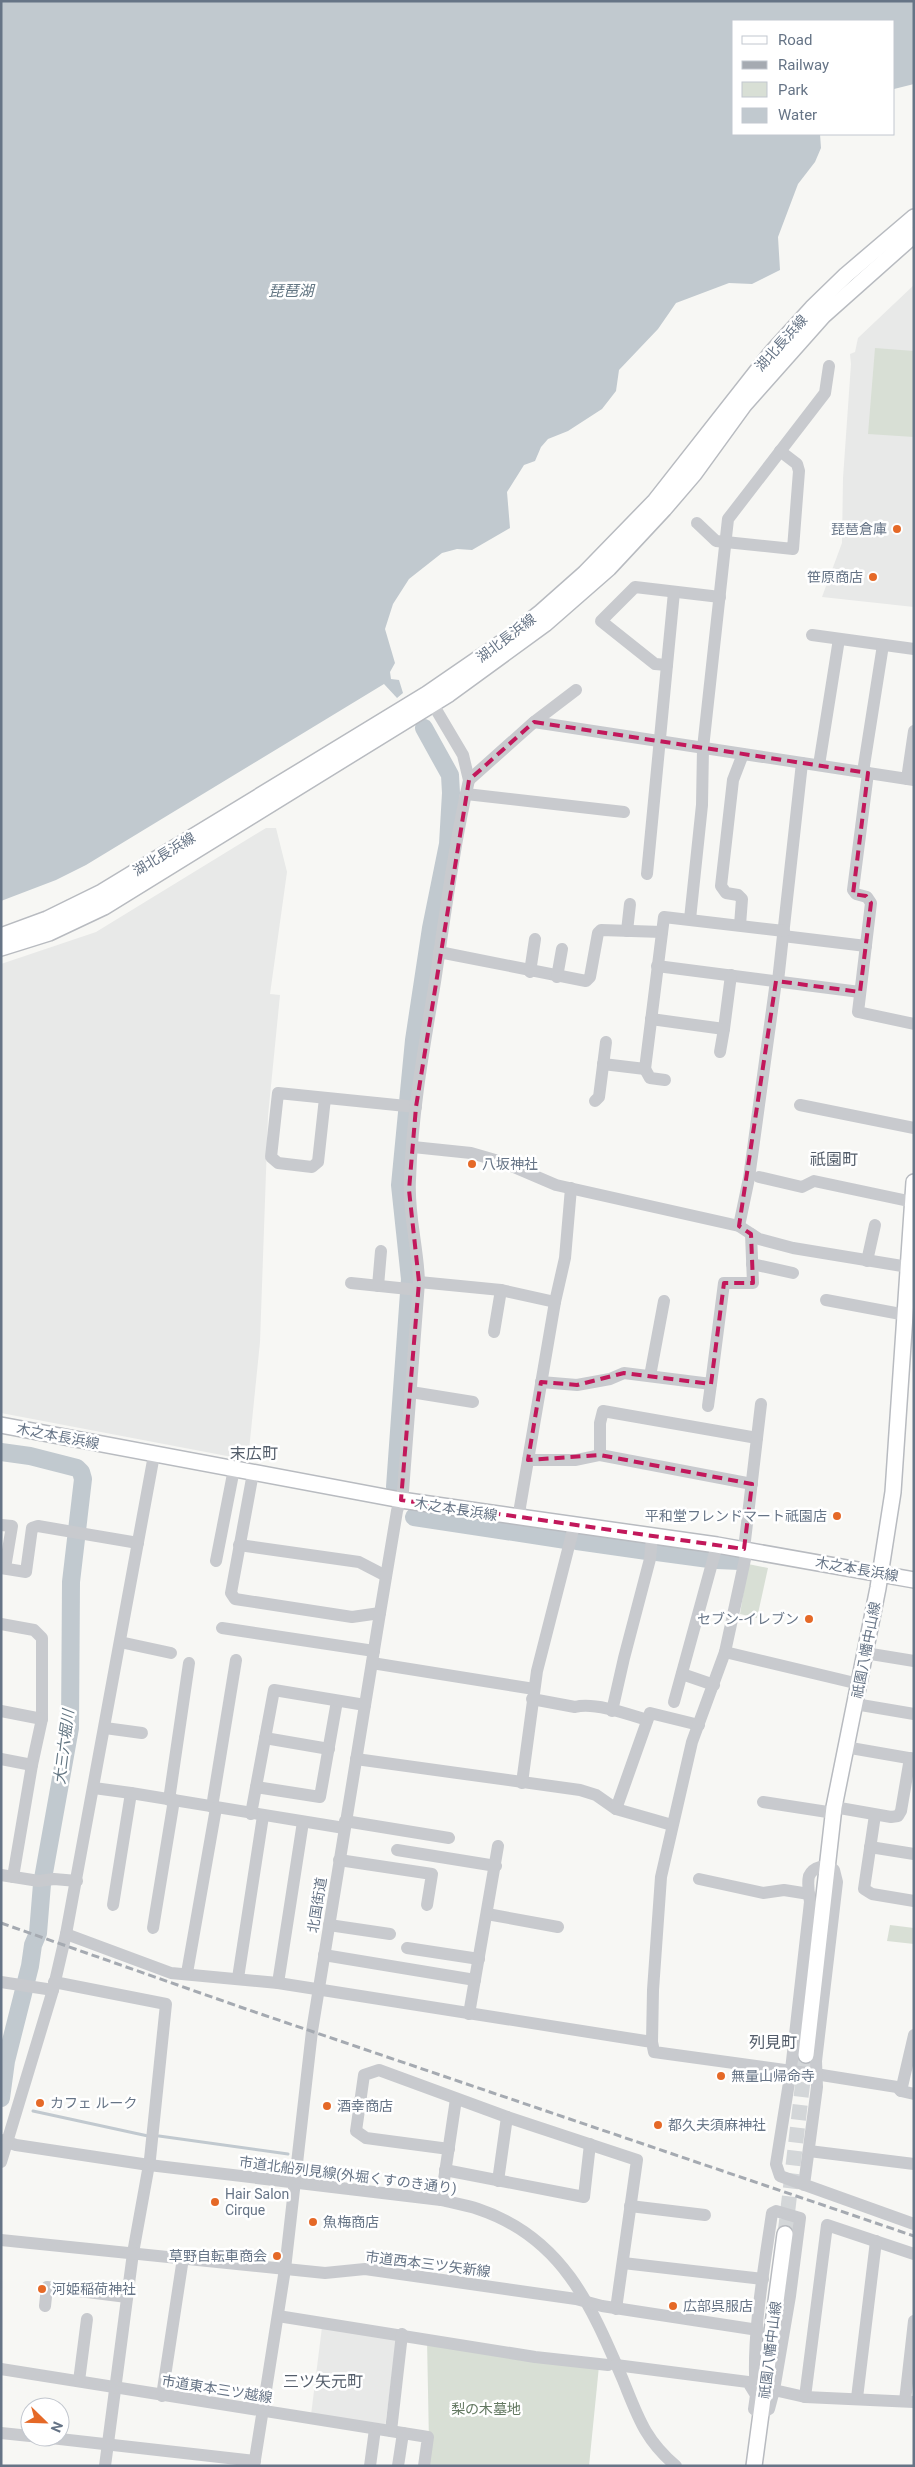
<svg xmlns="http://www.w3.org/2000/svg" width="915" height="2467" viewBox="0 0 915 2467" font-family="Roboto,'Noto Sans JP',sans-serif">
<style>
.built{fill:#e8e9e8}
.green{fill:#d8dfd5}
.water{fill:#c1c9cf}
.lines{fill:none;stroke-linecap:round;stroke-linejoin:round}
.stream{stroke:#c1c9cf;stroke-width:3}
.river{stroke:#c1c9cf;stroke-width:18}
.major-tunnel{stroke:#d3d6d8;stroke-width:15;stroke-dasharray:15 8;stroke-linecap:butt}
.major-casing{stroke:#b8bbc0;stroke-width:18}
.minor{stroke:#c8cace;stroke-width:12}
.major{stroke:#fff;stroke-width:15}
.rail{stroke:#a5aab1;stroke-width:3;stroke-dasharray:8 4;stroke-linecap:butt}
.minor-bridge{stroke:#c8cace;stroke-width:12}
.marked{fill:none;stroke:#c2185b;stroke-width:4;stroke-dasharray:10 6;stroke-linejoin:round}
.poi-dot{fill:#e56927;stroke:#fff;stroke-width:2}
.labels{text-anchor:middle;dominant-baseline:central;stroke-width:5;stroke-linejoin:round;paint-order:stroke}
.street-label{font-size:14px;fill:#667486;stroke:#fff}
.poi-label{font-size:14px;fill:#667486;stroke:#fff;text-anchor:start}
.park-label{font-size:14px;fill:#637861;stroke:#fff}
.water-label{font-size:15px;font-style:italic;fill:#627582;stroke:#fff}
.quarter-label{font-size:16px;fill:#545e6b;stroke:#fff}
</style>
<rect width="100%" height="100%" fill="#f7f7f4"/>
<!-- built -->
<g class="built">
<polygon points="914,285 914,607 822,597 842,543 843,478 851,364 850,354 855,352 858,338"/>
<polygon points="266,828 276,828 287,872 270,994 280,995 268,1116 260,1342 248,1460 1,1413 1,964 96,932"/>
<polygon points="322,2327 397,2337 385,2427 311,2415"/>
</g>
<!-- green -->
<g class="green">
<polygon points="875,348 914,351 914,437 868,434"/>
<polygon points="748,1564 768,1568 757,1618 740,1614"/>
<polygon points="890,1925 914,1928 914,1944 887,1941"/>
<polygon points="427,2339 599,2366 589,2466 426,2466 429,2443"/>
</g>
<!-- water -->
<polygon class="water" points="1,1 914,1 914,84 894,89 894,21 734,21 734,134 820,134 821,148 815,162 798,184 778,237 780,270 752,284 729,283 676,303 658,329 619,370 616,391 602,409 568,431 548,439 541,447 535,461 524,465 507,492 510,528 472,550 457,549 442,553 409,579 393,604 385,629 395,663 390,672 391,679 399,680 403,693 397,698 384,684 86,865 56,880 1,901"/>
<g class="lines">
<!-- stream -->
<g class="stream">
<polyline points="33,2111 148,2136"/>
<polyline points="159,2136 288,2154"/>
</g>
<!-- river -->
<g class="river">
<polyline points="1,1452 30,1456 77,1468 81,1472 83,1479 71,1582 70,1728 42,1884 38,1933 33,1945 30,1966 6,2061 1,2098"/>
<polyline points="395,1487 410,1279 400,1185 414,1040 431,928 448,844 451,793 450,775 424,728"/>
<polyline points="414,1517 566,1540"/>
<polyline points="577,1541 647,1551"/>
<polyline points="657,1552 709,1559"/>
<polyline points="717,1560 740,1561"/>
</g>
<!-- major-tunnel -->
<polyline class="major-tunnel" points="785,2234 806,2055"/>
<!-- major casing -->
<g class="major-casing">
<g id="major">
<polyline points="1,936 47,919 102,892 427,694 507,639 541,612 585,573 655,501 772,352 812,308 846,275 914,217"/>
<polyline points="1,948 49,933 104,907 449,694 545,624 609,568 664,509 694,474 744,405 823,316 914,235"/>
<polyline points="1,1425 401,1500 717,1545 914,1580"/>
<polyline points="806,2055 834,1807 878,1588 893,1492 914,1182"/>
<polyline points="754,2466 785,2234"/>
</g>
</g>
<!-- minor -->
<g class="minor">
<polyline points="697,523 716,541 793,549 799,471 797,464 780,451"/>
<polyline points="812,635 914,649"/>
<polyline points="667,665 655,664 601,621 635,587 720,597"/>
<polyline points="534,722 914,780"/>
<polyline points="819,765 839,639"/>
<polyline points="863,772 883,645"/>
<polyline points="868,773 853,890 856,894 867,897 871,903 858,1012 914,1024"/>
<polyline points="907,779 914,731"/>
<polyline points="469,780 534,722 576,690"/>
<polyline points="466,794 624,812"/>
<polyline points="647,874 674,592"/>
<polyline points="690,919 702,805 703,748 728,519 825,393 829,366"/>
<polyline points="740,925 742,899 738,895 726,893 721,886 733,780 743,754"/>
<polyline points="627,931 630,904"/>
<polyline points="783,936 866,946"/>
<polyline points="439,952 586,981 590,977 598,933 601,930 662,932"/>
<polyline points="657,966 860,992"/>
<polyline points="530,972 535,939"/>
<polyline points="557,977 562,949"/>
<polyline points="778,981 802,763"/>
<polyline points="651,1019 724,1029 731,975"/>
<polyline points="720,1052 724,1029"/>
<polyline points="603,1064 645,1069 664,917 784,931"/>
<polyline points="645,1069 650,1078 665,1080"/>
<polyline points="325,1098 318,1162 312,1167 278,1163 271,1157 278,1093 416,1107"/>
<polyline points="595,1101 599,1097 606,1042"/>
<polyline points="800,1105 914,1128"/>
<polyline points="413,1147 471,1153 502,1162 556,1185 739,1226 759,1239 793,1248 914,1268"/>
<polyline points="759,1177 802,1187 814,1181 913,1202"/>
<polyline points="739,1226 749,1178 776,981"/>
<polyline points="867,1261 875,1225"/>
<polyline points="752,1264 793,1273"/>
<polyline points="419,1282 501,1290 555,1302"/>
<polyline points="351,1283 418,1290"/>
<polyline points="378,1286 381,1251"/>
<polyline points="826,1300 906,1315"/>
<polyline points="494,1332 501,1290"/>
<polyline points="650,1376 664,1301"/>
<polyline points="541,1382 577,1385 610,1379 624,1373 711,1384 724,1283 753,1283 751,1234"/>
<polyline points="411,1392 473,1402"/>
<polyline points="708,1406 711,1384"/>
<polyline points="528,1460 576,1460 600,1455"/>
<polyline points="253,1473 231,1593 235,1599 352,1617 380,1613"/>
<polyline points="752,1484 600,1455 600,1423 603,1411 757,1438"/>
<polyline points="521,1518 520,1507 555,1302 565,1258 571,1188"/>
<polyline points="1,1525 12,1526 5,1568"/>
<polyline points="239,1545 359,1562 386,1576"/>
<polyline points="744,1549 761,1404"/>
<polyline points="216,1561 234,1469"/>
<polyline points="1,1568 26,1572 32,1528 38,1526 138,1543"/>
<polyline points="1,1624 34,1630 42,1638 42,1719 32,1765 1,1759"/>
<polyline points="222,1628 374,1651"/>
<polyline points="120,1642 171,1653"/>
<polyline points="725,1652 859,1684"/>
<polyline points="865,1653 914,1661"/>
<polyline points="372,1663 534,1689"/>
<polyline points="682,1674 714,1685"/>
<path d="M532,1699L575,1707C594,1702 628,1714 647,1720"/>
<polyline points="674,1702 717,1545"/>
<polyline points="855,1704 914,1714"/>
<polyline points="1,1711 42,1719"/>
<polyline points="612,1711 624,1658 650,1559 652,1537"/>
<polyline points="105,1728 142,1733"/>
<polyline points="265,1738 329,1749"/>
<polyline points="845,1747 914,1759"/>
<polyline points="356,1759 580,1790 596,1795 616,1809 672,1825"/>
<polyline points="522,1783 537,1671 574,1526"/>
<polyline points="256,1787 320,1797 337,1701"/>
<polyline points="94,1788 131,1793 113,1905"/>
<polyline points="131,1793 344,1828"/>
<polyline points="169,1800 189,1663"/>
<polyline points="763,1802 834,1813"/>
<polyline points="212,1807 236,1660"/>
<polyline points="834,1807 891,1817 898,1816 901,1811 910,1758"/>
<polyline points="616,1809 650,1713 699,1725"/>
<polyline points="251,1814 274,1690 365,1705"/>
<polyline points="875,1815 864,1889 872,1894 914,1901"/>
<polyline points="345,1821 449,1838"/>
<polyline points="870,1847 914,1854"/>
<polyline points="397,1850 496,1866"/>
<polyline points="339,1860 432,1874 427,1905"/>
<polyline points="1,1875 39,1881 54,1879 77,1881"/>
<polyline points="13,1877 32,1765"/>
<polyline points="699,1879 763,1893 784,1890 809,1894"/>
<polyline points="487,1914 558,1927"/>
<polyline points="329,1925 390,1934"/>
<polyline points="153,1928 174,1800"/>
<polyline points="66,1934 171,1973 278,1983 303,1822"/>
<polyline points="407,1948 479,1959"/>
<polyline points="324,1955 475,1980"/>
<polyline points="187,1973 216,1808"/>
<polyline points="238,1978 263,1816"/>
<polyline points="1,1982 53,1990"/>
<polyline points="54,1982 166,2004 150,2159 133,2253 105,2466"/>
<polyline points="278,1983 652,2042 654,2052 799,2072"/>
<polyline points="469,2014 498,1846"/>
<polyline points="652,2042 653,1990 661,1877 692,1742 725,1652 747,1550"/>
<polyline points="809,2073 897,2087 901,2091 914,2094"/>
<polyline points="901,2091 914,2035"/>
<path d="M1,2140L16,2145L149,2165L441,2200C453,2203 466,2205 478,2209C562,2237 591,2305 623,2380C638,2417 645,2440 676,2466"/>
<polyline points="449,2149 366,2138 356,2131 364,2075 379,2070 507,2117"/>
<polyline points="809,2151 914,2164"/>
<polyline points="1,2162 53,1990 66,1934 154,1455"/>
<polyline points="445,2170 584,2197 590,2144"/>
<polyline points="498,2181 507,2117 637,2160 616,2309"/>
<path d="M804,2185L817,2087L816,2061L837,1882L834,1870C826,1863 813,1867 809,1876C807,1884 809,1894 810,1902L791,2070L776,2164L780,2176L914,2224"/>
<polyline points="441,2200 456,2099"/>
<polyline points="630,2206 705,2215"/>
<polyline points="1,2240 325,2273 365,2269 576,2299 602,2306 758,2330"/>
<polyline points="623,2263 763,2279"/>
<polyline points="45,2306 47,2287 127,2297"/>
<polyline points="278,2316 535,2357 608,2365"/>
<polyline points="616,2365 748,2382 756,2395 754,2409 761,2414 769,2409 774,2390 805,2397 914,2402"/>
<polyline points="1,2369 428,2437 424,2466"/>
<polyline points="79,2381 87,2319"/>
<path d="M756,2395C751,2339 764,2269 772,2213L776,2211L800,2218L790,2296L774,2390"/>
<polyline points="162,2396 183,2258"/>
<polyline points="805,2397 827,2225 914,2254"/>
<polyline points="857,2398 876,2241"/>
<polyline points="905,2401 914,2321"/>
<polyline points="391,2431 402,2334"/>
<polyline points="1,2433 30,2436"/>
<polyline points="42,2437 255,2461"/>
<path d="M254,2466L285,2269L312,2031L380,1613L397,1511L403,1491L419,1282C418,1247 408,1215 410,1180C412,1113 424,1047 435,982C445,915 454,846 469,780L463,755L428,696"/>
<polyline points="370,2466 375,2429"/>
<polyline points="398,2466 403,2433"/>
</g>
<!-- major -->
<use href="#major" class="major"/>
<!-- rail -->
<polyline class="rail" points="1,1923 246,2009 914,2236"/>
<!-- minor-bridge -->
<polyline class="minor-bridge" points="799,2072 809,2073"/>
</g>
<!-- marked area -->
<path class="marked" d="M534,722L868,773L853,894L866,896L871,903L860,992L776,981L739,1226L751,1234L753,1283H724L711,1384L624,1373L577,1385L541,1382L528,1460L600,1455L752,1484L744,1549L401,1500L419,1282L409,1190L416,1107L469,780Z"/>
<!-- markers -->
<g class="poi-dot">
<circle cx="897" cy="529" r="5"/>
<circle cx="873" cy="577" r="5"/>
<circle cx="472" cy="1164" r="5"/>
<circle cx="837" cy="1516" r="5"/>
<circle cx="809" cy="1619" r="5"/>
<circle cx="721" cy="2076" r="5"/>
<circle cx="40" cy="2103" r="5"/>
<circle cx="327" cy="2106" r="5"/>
<circle cx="658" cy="2125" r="5"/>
<circle cx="215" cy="2202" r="5"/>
<circle cx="313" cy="2222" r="5"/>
<circle cx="277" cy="2256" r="5"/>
<circle cx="42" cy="2289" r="5"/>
<circle cx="673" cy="2306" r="5"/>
</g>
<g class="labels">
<!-- street labels -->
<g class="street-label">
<text transform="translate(781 343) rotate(-48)">湖北長浜線</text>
<text transform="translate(506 638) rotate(-37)">湖北長浜線</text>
<text transform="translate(164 854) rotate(-31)">湖北長浜線</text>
<text transform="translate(58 1436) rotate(11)">木之本長浜線</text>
<text transform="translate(456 1509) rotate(9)">木之本長浜線</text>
<text transform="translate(857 1569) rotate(10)">木之本長浜線</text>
<text transform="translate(866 1650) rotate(-79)">祇園八幡中山線</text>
<text transform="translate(317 1905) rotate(-81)">北国街道</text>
<text transform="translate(348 2175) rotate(7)">市道北船列見線(外堀くすのき通り)</text>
<text transform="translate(428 2264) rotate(7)">市道西本三ツ矢新線</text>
<text transform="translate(770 2350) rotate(-83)">祇園八幡中山線</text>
<text transform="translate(217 2389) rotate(9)">市道東本三ツ越線</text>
</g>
<!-- poi labels -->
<g class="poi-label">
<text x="887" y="529" text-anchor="end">琵琶倉庫</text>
<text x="863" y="577" text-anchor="end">笹原商店</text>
<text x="482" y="1164">八坂神社</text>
<text x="827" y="1516" text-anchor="end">平和堂フレンドマート祇園店</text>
<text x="799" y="1619" text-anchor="end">セブン-イレブン</text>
<text x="731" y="2076">無量山帰命寺</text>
<text x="50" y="2103">カフェ ルーク</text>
<text x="337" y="2106">酒幸商店</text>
<text x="668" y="2125">都久夫須麻神社</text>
<text x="225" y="2194">Hair Salon<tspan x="225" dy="16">Cirque</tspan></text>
<text x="323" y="2222">魚梅商店</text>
<text x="267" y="2256" text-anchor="end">草野自転車商会</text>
<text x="52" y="2289">河姫稲荷神社</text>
<text x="683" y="2306">広部呉服店</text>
</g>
<!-- park labels -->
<g class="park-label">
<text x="486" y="2409">梨の木墓地</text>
</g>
<!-- water labels -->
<g class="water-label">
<text x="291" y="291">琵琶湖</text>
<text transform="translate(64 1747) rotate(-83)">大三六堀川</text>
</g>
<!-- quarter labels -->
<g class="quarter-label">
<text x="834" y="1159">祇園町</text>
<text x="254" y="1453">末広町</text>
<text x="773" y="2042">列見町</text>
<text x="323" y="2381">三ツ矢元町</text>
</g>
</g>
<!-- border -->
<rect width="915" height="2467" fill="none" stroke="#667486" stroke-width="5"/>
<!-- legend -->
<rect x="732" y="20" width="162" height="115" fill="#ffffff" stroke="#c2c7cf"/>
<rect x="742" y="36" width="25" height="8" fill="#ffffff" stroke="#c2c7cf"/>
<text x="778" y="45" font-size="15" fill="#667486">Road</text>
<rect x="742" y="61" width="25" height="8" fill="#a5aab1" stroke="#c2c7cf"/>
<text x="778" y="70" font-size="15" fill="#667486">Railway</text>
<rect x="742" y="82" width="25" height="15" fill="#d8dfd5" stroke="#c2c7cf"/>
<text x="778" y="95" font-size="15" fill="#667486">Park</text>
<rect x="742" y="108" width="25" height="15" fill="#c1c9cf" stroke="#c2c7cf"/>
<text x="778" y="120" font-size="15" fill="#667486">Water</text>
<!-- north arrow -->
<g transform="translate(45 2422) rotate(113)"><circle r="24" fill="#ffffff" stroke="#c2c7cf"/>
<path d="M0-4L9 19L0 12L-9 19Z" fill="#e56927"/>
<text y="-8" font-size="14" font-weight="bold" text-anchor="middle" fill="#667486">N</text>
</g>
</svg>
